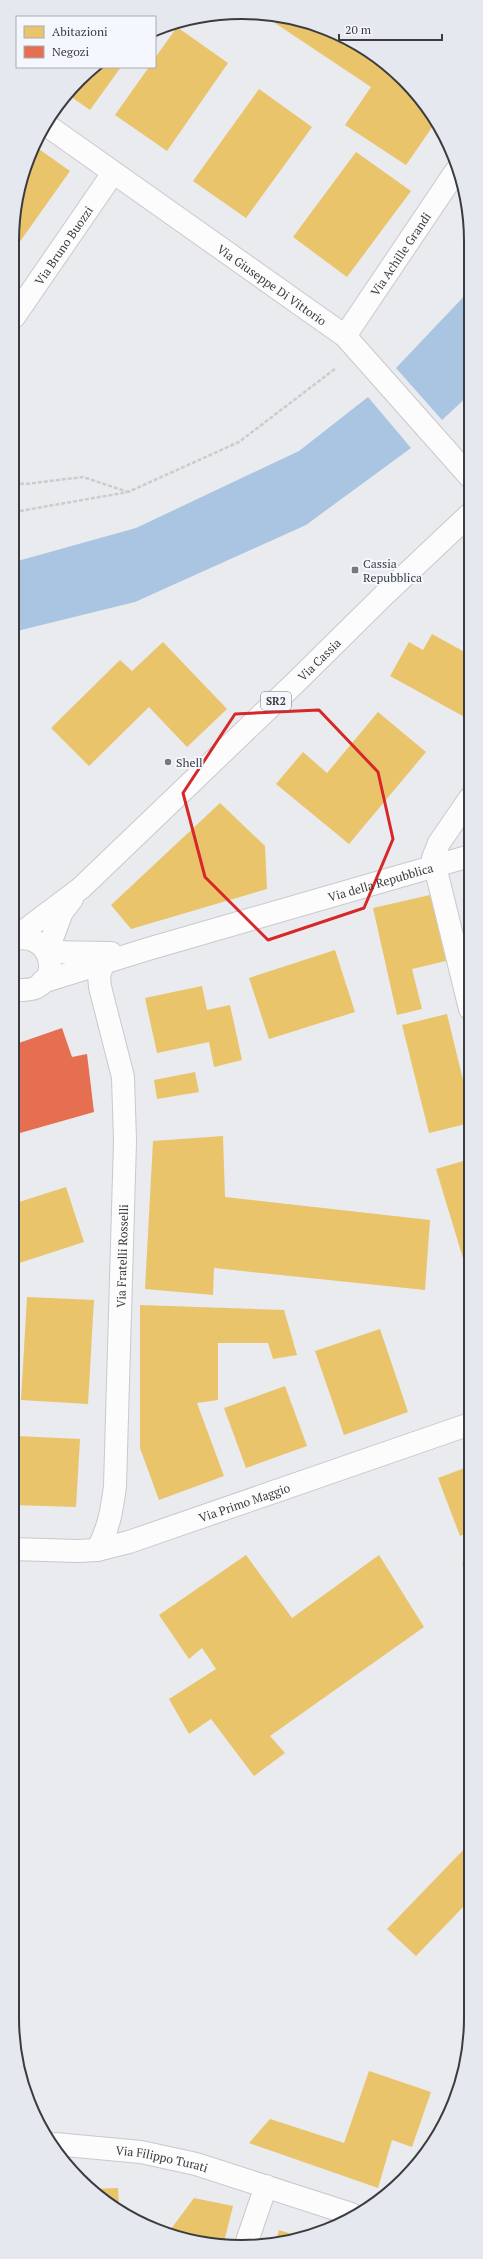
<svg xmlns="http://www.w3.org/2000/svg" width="483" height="2259" viewBox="0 0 483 2259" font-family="'PT Serif',serif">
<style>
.water{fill:#a9c5e2}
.homes{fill:#e9c46a}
.shops{fill:#e76f51}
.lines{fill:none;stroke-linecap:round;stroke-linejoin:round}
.minor-casing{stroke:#c8c9cc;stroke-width:24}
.major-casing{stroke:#c8c9cc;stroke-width:24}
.path{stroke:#cccccd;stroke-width:2.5;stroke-dasharray:4 2;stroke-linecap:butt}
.minor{stroke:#fcfcfd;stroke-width:22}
.major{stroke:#fcfcfd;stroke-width:22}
.marked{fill:none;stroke:#d62828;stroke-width:3;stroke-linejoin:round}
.poi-dot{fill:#78797d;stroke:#f4f7fe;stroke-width:1.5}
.labels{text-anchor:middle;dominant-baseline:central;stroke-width:4;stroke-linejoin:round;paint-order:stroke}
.shield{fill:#f4f7fe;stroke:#727478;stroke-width:1}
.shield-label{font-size:11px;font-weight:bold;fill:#3b3c3f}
.street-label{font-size:12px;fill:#3b3c3f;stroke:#f4f7fe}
.poi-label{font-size:12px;fill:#3b3c3f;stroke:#f4f7fe;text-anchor:start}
.rim{fill:none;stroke:#3b3c3f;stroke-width:2}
</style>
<rect width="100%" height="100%" fill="#e9ebef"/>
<!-- water -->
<g class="water">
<polygon points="470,290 470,394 442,420 396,368"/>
<polygon points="368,397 411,448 306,525 135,602 13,632 14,562 136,528 299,451"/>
</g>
<!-- homes -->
<g class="homes">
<polygon points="279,16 343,36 382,64 381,66 408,84 435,123 406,165 345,125 371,87 275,23"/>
<polygon points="177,27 228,63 167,151 115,115 149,67 155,67 155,58"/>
<polygon points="95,67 121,67 90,110 70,96"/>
<polygon points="259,89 312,127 246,218 193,181"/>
<polygon points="36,147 70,171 14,250 14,212"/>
<polygon points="356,152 411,191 347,277 293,237"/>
<polygon points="432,634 470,655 470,720 390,676 409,642 423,650"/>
<polygon points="163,642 227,709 187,747 149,707 89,766 51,728 120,660 132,671"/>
<polygon points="378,712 426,752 349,844 276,784 303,752 327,773"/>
<polygon points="220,803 265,846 267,889 131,929 111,905"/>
<polygon points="430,895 446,961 412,969 422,1009 397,1015 373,908"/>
<polygon points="335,950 355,1012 269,1039 249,978"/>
<polygon points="202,986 207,1010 230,1005 242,1060 214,1067 209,1042 157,1053 145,998"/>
<polygon points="447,1014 470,1109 470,1123 429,1133 402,1025"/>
<polygon points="195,1072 199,1092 157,1099 154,1080"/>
<polygon points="223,1136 225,1197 430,1220 425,1290 214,1268 213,1295 145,1289 153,1141"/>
<polygon points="470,1159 470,1278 469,1278 436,1169"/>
<polygon points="66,1187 84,1242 13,1265 13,1204"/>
<polygon points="27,1297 94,1300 88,1404 21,1400"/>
<polygon points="140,1305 284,1310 297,1355 273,1359 268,1343 218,1343 218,1400 197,1403 224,1476 159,1500 140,1448"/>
<polygon points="380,1329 408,1412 344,1435 315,1351"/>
<polygon points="285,1386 307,1446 246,1468 224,1408"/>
<polygon points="16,1436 80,1439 76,1507 13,1505"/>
<polygon points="470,1466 469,1532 460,1536 438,1478"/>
<polygon points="246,1555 292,1618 379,1555 424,1627 270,1736 285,1753 254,1776 211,1719 189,1734 169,1699 216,1669 202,1648 189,1659 159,1615"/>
<polygon points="469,1561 469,1585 462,1563"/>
<polygon points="469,1844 469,1909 465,1905 416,1956 387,1929"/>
<polygon points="369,2071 431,2092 412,2147 392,2140 378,2188 249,2143 270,2119 344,2143"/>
<polygon points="118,2188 119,2206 92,2189"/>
<polygon points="194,2198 233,2206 223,2246 168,2233"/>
<polygon points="279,2230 302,2237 276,2240"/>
</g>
<!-- shops -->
<polygon class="shops" points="62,1028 72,1057 87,1054 94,1112 13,1135 13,1045"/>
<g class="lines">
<!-- minor casing -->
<g class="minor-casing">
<g id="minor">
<path id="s1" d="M45,124L345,336L470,477"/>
<path id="s2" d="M14,317L113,173"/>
<path id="s3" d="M345,336L456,171"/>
<polyline points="47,952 111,953"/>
<path id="s4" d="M42,982L148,949L470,856"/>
<polyline points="470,1009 433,858 439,843 470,798"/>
<path id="s5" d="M13,1549L78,1551L97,1550L129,1542L470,1424"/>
<path id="s6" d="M97,1550C109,1529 112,1509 115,1486L125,1141L123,1077L100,987L99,975L104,962"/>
<path id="s7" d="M55,2144L141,2152L196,2164L351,2214"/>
<polyline points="246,2244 266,2186"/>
</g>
</g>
<!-- major casing -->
<g class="major-casing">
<g id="major">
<path id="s8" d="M13,939L81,888L296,682L383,596L470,514"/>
<polyline points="47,952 62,912 72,899"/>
<path d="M13,991C20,989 28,991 35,988C65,974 46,929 13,940"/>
</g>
</g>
<!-- path -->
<g class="path">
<polyline points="14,483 25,484 83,477 128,492"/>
<polyline points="14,512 128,492 239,442 336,368"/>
</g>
<!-- minor -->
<use href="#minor" class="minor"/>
<!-- major -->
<use href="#major" class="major"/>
</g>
<!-- marked area -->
<path class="marked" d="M319,710L378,772L393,839L364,908L268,940L205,877L183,793L235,714Z"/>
<!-- markers -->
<g class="poi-dot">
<rect x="351" y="566" width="8" height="8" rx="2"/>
<circle cx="168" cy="762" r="4"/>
</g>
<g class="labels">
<!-- shield labels -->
<rect class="shield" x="261" y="692" width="30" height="18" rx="3"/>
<g class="shield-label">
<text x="276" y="701">SR2</text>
</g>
<!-- street labels -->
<g class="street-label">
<text stroke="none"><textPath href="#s2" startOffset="87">Via Bruno Buozzi</textPath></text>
<text stroke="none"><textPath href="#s3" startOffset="99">Via Achille Grandi</textPath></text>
<text stroke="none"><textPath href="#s1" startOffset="278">Via Giuseppe Di Vittorio</textPath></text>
<text stroke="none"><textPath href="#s8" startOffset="415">Via Cassia</textPath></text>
<text stroke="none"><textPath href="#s4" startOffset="353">Via della Repubblica</textPath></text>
<text stroke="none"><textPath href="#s6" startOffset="297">Via Fratelli Rosselli</textPath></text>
<text stroke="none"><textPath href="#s5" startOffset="239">Via Primo Maggio</textPath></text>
<text stroke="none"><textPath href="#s7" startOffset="108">Via Filippo Turati</textPath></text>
</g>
<!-- poi labels -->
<g class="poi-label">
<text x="363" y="563">Cassia<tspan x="363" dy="14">Repubblica</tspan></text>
<text x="176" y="762">Shell</text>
</g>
</g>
<!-- crop -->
<path d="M0 0H483V2259H0ZM241 19H242A222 222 0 0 1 464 241V2018A222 222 0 0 1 242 2240H241A222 222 0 0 1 19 2018V241A222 222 0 0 1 241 19Z" fill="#e5e8ef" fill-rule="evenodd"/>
<path class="rim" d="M241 19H242A222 222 0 0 1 464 241V2018A222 222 0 0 1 242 2240H241A222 222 0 0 1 19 2018V241A222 222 0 0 1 241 19Z"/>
<!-- legend -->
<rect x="16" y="16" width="140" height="52" fill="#f4f7fe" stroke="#aaacb2"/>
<rect x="24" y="26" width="20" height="12" fill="#e9c46a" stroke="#aaacb2"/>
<text x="52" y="36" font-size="12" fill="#3b3c3f">Abitazioni</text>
<rect x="24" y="46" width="20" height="12" fill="#e76f51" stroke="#aaacb2"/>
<text x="52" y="56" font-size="12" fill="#3b3c3f">Negozi</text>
<!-- scale -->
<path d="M339 34v6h103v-6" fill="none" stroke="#3b3c3f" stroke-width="2"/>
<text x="345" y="34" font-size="12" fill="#3b3c3f" stroke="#f4f7fe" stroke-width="3" paint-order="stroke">20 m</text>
</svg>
